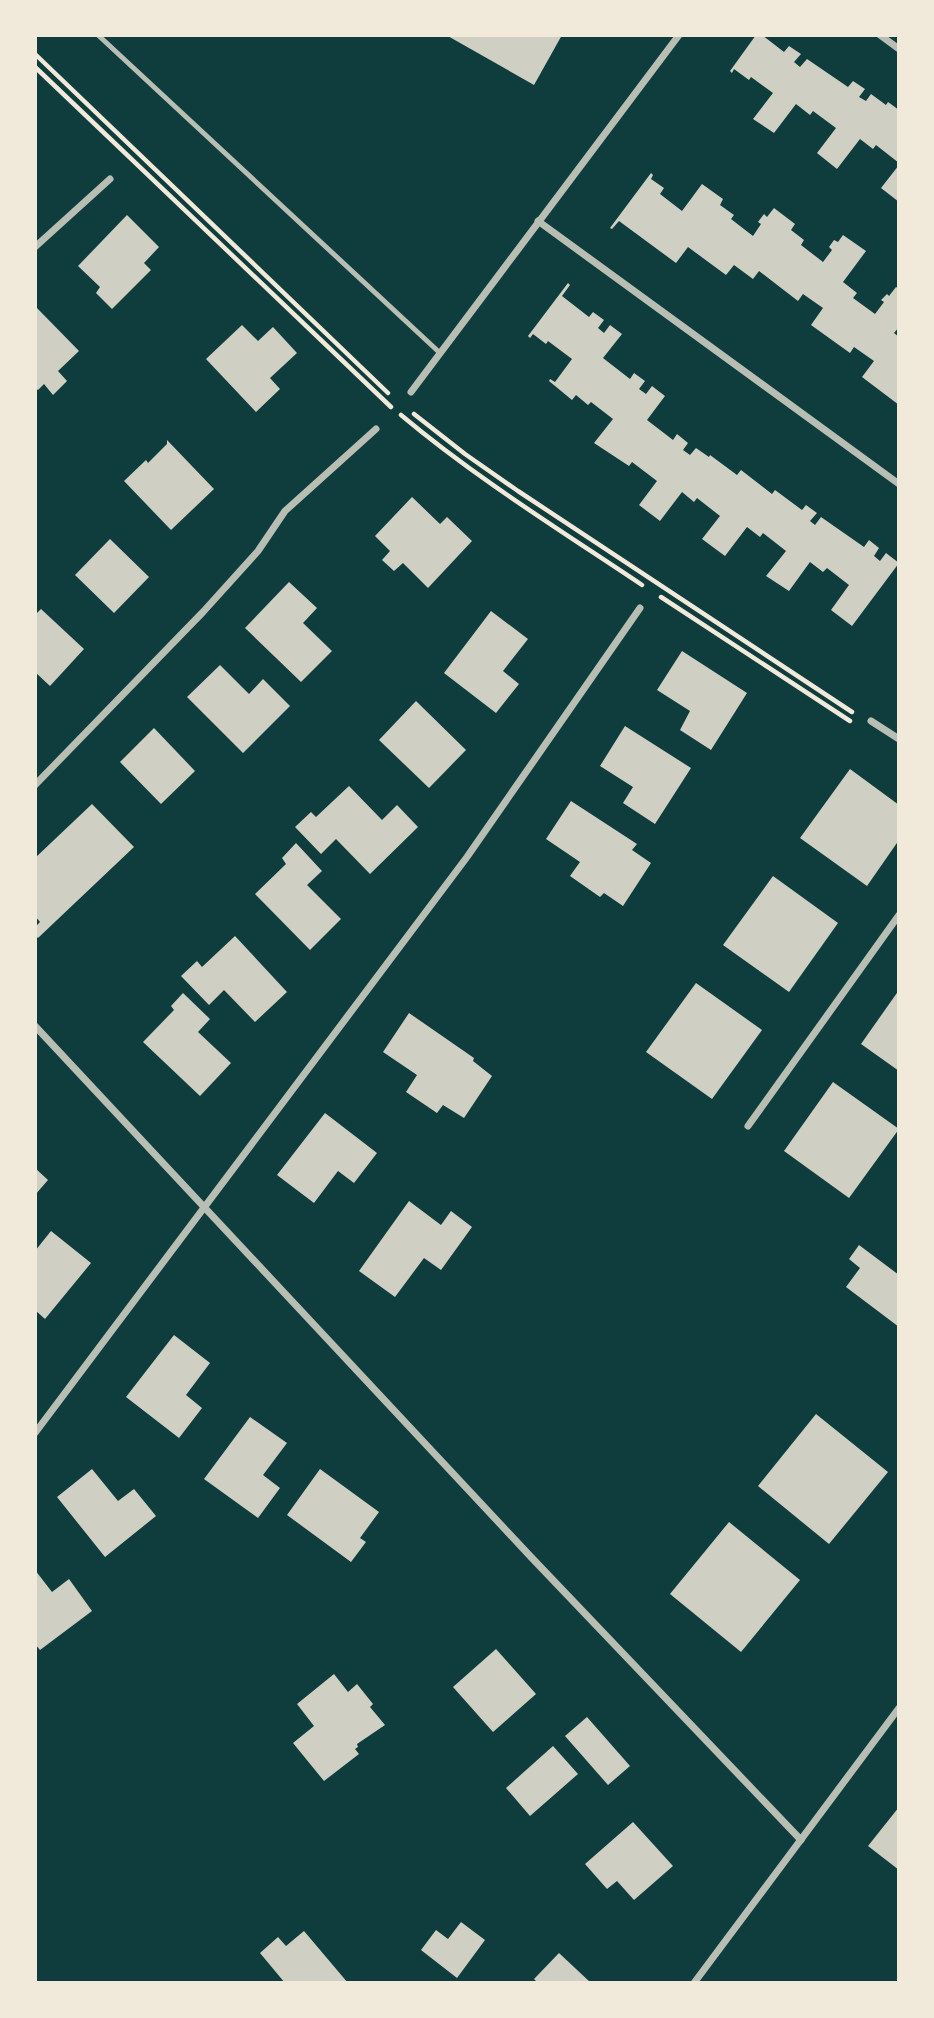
<svg xmlns="http://www.w3.org/2000/svg" width="934" height="2018" viewBox="0 0 934 2018" font-family="'Work Sans',sans-serif">
<style>
.building{fill:#cfcfc3}
.lines{fill:none;stroke-linecap:round;stroke-linejoin:round}
.path{stroke:#f1e9da;stroke-width:4.5}
.service{stroke:#b8beb3;stroke-width:5}
.minor{stroke:#b8beb3;stroke-width:7}
</style>
<rect width="100%" height="100%" fill="#0f3d3e"/>
<!-- building -->
<g class="building">
<polygon points="446,35 562,35 534,85"/>
<polygon points="756,35 762,35 784,52 789,46 801,54 794,62 800,67 807,59 848,87 853,81 865,89 859,97 866,101 871,94 886,105 888,102 899,110 899,163 876,145 873,149 860,139 837,169 817,153 836,128 813,111 810,115 796,104 774,133 753,119 773,93 751,77 749,80 734,69 732,73 730,71"/>
<polygon points="899,165 899,202 881,188"/>
<polygon points="651,173 653,175 651,179 664,188 660,194 682,211 702,184 723,199 720,205 734,215 731,219 753,236 761,224 758,222 764,214 767,217 774,208 795,224 791,230 804,240 801,245 823,262 832,250 829,247 834,240 838,242 843,235 866,251 843,282 857,293 853,298 875,314 884,302 881,300 887,294 889,296 896,287 899,289 899,327 894,333 899,337 899,405 862,377 874,361 854,347 850,353 811,325 823,308 803,294 798,301 759,271 753,279 734,265 726,275 688,247 676,263 619,221 612,229 610,228"/>
<polygon points="127,215 159,247 144,263 151,270 112,309 96,293 100,287 78,266"/>
<polygon points="568,283 570,285 562,296 589,317 593,312 604,320 598,328 604,333 610,325 622,334 603,358 630,379 634,373 645,381 639,389 646,394 652,386 665,396 647,420 673,440 677,434 688,443 683,450 690,455 696,448 709,457 710,455 737,475 741,470 772,494 775,490 802,510 806,505 817,513 810,521 815,525 821,517 864,547 869,540 879,548 874,556 880,561 886,553 899,563 852,626 831,610 849,585 827,568 823,572 810,562 789,591 766,576 786,551 763,533 760,537 747,527 725,556 702,539 720,516 697,498 694,502 682,492 660,521 639,505 657,481 632,462 629,466 594,443 613,419 591,402 588,405 576,395 572,400 549,381 550,379 555,382 572,359 548,341 546,344 533,334 530,338 528,336"/>
<polygon points="36,307 79,351 58,371 67,381 53,395 44,384 38,390 35,388"/>
<polygon points="242,325 258,341 273,327 297,353 270,378 280,389 256,412 206,359"/>
<polygon points="167,440 214,489 171,530 124,481 146,460 148,463 167,444"/>
<polygon points="412,497 440,524 447,517 472,541 428,588 403,563 394,571 382,560 390,551 375,536"/>
<polygon points="110,539 149,577 114,613 75,575"/>
<polygon points="289,582 317,608 303,623 332,651 301,682 245,628"/>
<polygon points="41,609 84,649 50,686 35,672 35,615"/>
<polygon points="491,611 528,639 503,671 519,684 496,713 444,673"/>
<polygon points="682,651 747,693 711,750 680,730 690,711 657,690"/>
<polygon points="220,665 249,694 263,679 290,706 243,753 187,697"/>
<polygon points="416,701 466,750 429,788 379,740"/>
<polygon points="625,726 691,768 655,824 623,803 633,787 600,766"/>
<polygon points="154,728 195,771 161,804 120,762"/>
<polygon points="850,769 899,805 899,840 867,886 800,838"/>
<polygon points="349,786 382,820 397,805 418,827 370,874 336,839 321,854 295,827 311,812 316,817"/>
<polygon points="571,801 637,844 632,850 651,863 623,906 604,893 600,897 570,876 580,862 546,839"/>
<polygon points="92,804 134,847 38,938 35,935 35,927 40,922 35,916 35,858"/>
<polygon points="296,843 322,871 307,885 341,919 310,950 255,894 286,864 282,858"/>
<polygon points="773,876 838,923 789,992 723,945"/>
<polygon points="235,936 287,992 255,1022 224,990 209,1005 181,976 197,961 202,967"/>
<polygon points="696,983 762,1030 712,1099 646,1052"/>
<polygon points="899,990 899,1071 861,1044"/>
<polygon points="183,993 210,1019 198,1032 231,1063 200,1096 143,1042 174,1010 171,1006"/>
<polygon points="409,1013 474,1058 473,1061 492,1076 464,1118 443,1105 437,1113 406,1092 417,1075 383,1052"/>
<polygon points="833,1082 899,1129 849,1198 784,1151"/>
<polygon points="325,1113 377,1153 354,1183 338,1171 314,1203 277,1175"/>
<polygon points="35,1168 48,1180 35,1195"/>
<polygon points="409,1201 441,1225 451,1211 472,1227 441,1270 424,1258 395,1297 359,1271"/>
<polygon points="51,1231 91,1263 45,1319 35,1310 35,1251"/>
<polygon points="859,1245 899,1275 899,1327 846,1287 860,1268 849,1259"/>
<polygon points="174,1335 210,1363 186,1395 202,1408 179,1438 126,1397"/>
<polygon points="816,1414 888,1472 829,1544 758,1486"/>
<polygon points="250,1417 287,1443 263,1475 280,1488 258,1518 204,1479"/>
<polygon points="92,1469 118,1501 134,1489 156,1516 105,1557 57,1497"/>
<polygon points="320,1469 379,1512 360,1538 366,1542 351,1562 287,1515"/>
<polygon points="729,1522 800,1580 741,1652 670,1594"/>
<polygon points="35,1570 52,1592 69,1579 92,1611 40,1650 35,1644"/>
<polygon points="496,1649 536,1694 493,1732 453,1687"/>
<polygon points="334,1674 348,1692 357,1684 373,1704 370,1707 385,1725 357,1744 358,1747 355,1749 359,1754 324,1781 293,1743 314,1726 297,1704"/>
<polygon points="587,1717 630,1766 608,1785 565,1736"/>
<polygon points="553,1746 578,1774 530,1816 506,1788"/>
<polygon points="899,1807 899,1870 868,1846"/>
<polygon points="633,1822 673,1866 634,1900 617,1881 607,1889 585,1864"/>
<polygon points="461,1922 485,1940 457,1978 421,1950 436,1930 448,1939"/>
<polygon points="304,1931 348,1983 285,1983 260,1953 278,1937 286,1946"/>
<polygon points="559,1953 591,1983 538,1983 534,1979"/>
</g>
<g class="lines">
<!-- path -->
<g class="path">
<polyline points="35,54 388,393"/>
<polyline points="35,67 391,407"/>
<polyline points="414,414 465,454 518,491 852,712"/>
<path d="M401,415C476,478 560,530 642,585"/>
<polyline points="661,597 850,721"/>
</g>
<!-- service -->
<polyline class="service" points="98,35 440,353"/>
<!-- minor -->
<g class="minor">
<polyline points="880,35 899,49"/>
<polyline points="538,221 899,484"/>
<polyline points="35,247 110,179"/>
<polyline points="411,392 679,35"/>
<polyline points="871,721 899,739"/>
<polyline points="35,785 203,612 258,551 285,511 376,429"/>
<polyline points="35,1026 531,1557 801,1840"/>
<polyline points="748,1126 899,915"/>
<polyline points="35,1433 467,857 640,608"/>
<polyline points="694,1983 899,1708"/>
</g>
</g>
<!-- border -->
<rect width="934" height="2018" fill="none" stroke="#f1e9da" stroke-width="74"/>
</svg>
